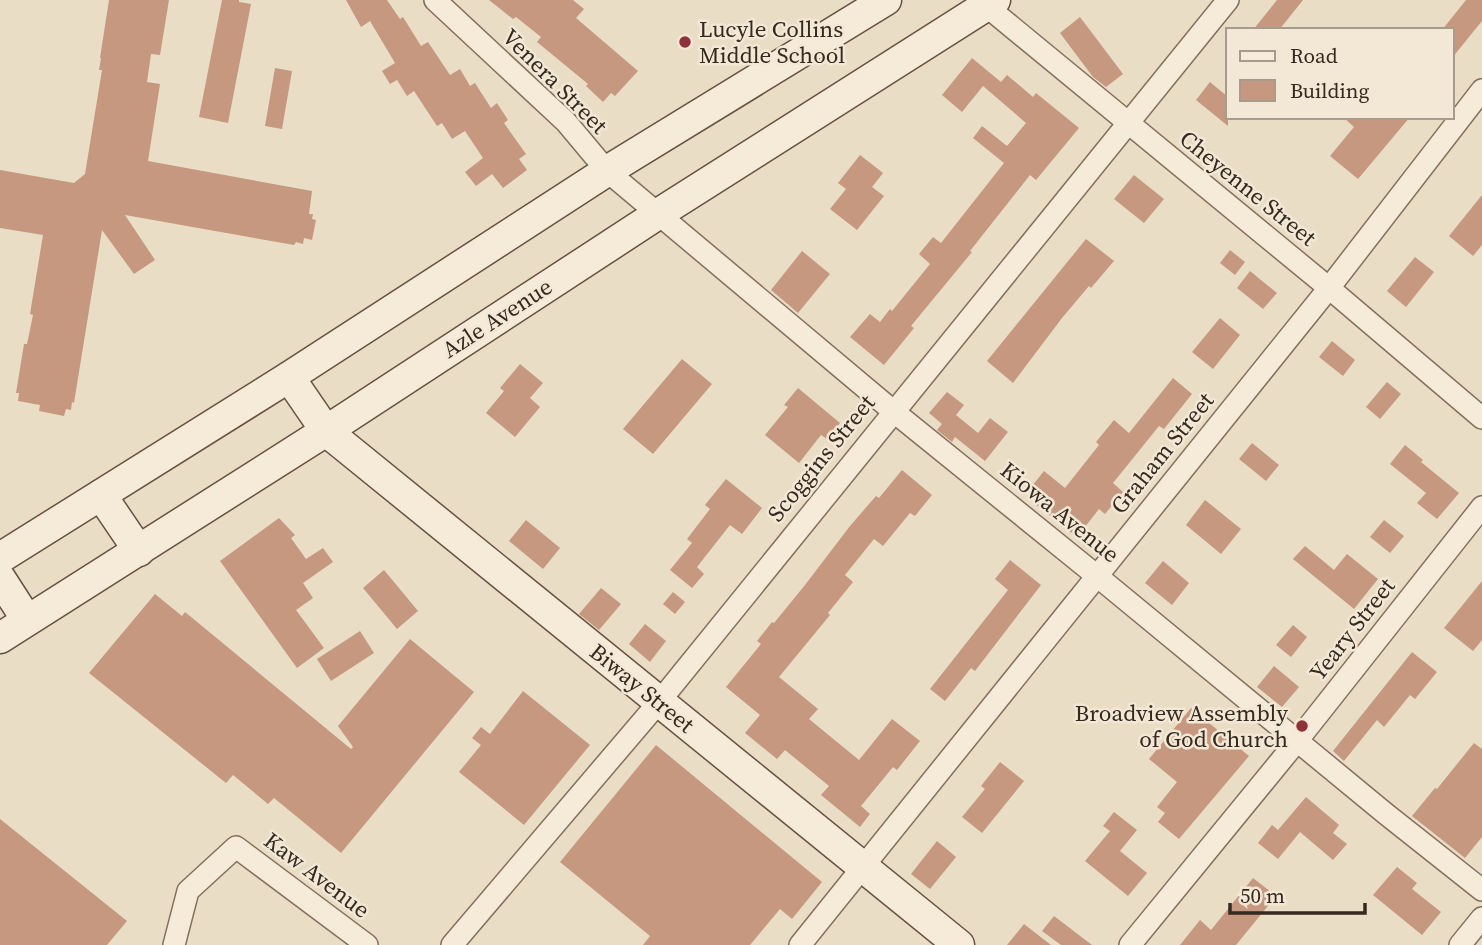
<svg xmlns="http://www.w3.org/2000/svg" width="1482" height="945" viewBox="0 0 1482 945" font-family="'Source Serif 4',serif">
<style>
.building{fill:#c5987f}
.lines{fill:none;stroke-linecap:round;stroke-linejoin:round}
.street-casing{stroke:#846f5d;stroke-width:24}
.secondary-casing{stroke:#665141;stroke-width:33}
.street{stroke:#f6ebd9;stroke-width:21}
.secondary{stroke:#f6ebd9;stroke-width:30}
.poi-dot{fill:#8d3339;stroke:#f2e8d5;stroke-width:2.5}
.labels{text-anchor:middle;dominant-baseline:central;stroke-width:5;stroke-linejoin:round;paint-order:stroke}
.poi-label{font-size:23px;fill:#352920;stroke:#f2e8d5;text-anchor:start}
.street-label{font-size:23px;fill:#352920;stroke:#f2e8d5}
</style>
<rect width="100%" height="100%" fill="#eaddc6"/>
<!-- building -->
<g class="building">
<polygon points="109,0 169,0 160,55 151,54 147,82 160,84 148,161 312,191 309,214 313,214 312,219 316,220 312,240 304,238 303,244 296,242 294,245 125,215 155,260 134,274 102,230 74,403 72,402 71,410 66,409 64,416 39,411 40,405 18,401 19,393 16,393 24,344 27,344 33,315 30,314 43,235 0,228 0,170 74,183 85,174 102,70 99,70 101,58 100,58"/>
<polygon points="222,0 239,0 239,2 251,4 228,123 199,117"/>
<polygon points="346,0 387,0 400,19 403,17 421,46 428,42 450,75 460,69 470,86 475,83 491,108 497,103 508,120 504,123 526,154 519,159 527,170 503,188 492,174 476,186 465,172 483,158 465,131 452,139 442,123 437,126 414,91 407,96 397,80 390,84 382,71 395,63 370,21 361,27"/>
<polygon points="489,0 573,0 584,9 576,18 638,71 615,96 611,93 603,102 586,86 588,84 537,42 541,37 516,17 513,19"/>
<polygon points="1277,0 1303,0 1279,30 1253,30"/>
<polygon points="1466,0 1482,0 1482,21 1452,58 1452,30 1442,30"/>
<polygon points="1080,17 1123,74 1106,87 1093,77 1060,33"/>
<polygon points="972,58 1001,82 1007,75 1033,97 1036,93 1079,128 1036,180 1030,175 970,251 972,252 911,326 914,328 884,365 850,337 870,314 880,322 890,309 892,311 930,264 919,254 933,237 941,243 1004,163 973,138 982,126 1007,146 1026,123 983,86 962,112 942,95"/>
<polygon points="275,68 292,71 282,129 265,126"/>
<polygon points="1210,82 1228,97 1228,126 1196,100"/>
<polygon points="1343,117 1410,117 1358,179 1330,156 1354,127"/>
<polygon points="860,155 883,173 872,187 884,196 857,230 830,209 846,189 838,183"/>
<polygon points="1134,175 1164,199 1144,223 1114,199"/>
<polygon points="1482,195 1482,245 1473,256 1449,236"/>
<polygon points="1086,239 1114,261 1091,288 1089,286 1062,318 1013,383 987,361"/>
<polygon points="1230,250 1245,262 1235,275 1220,263"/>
<polygon points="802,251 830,274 798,313 771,290"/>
<polygon points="1415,257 1434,272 1406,307 1387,291"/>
<polygon points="1250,271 1277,293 1263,309 1237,288"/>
<polygon points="1220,318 1240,335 1213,369 1192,352"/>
<polygon points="1332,341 1355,360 1343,376 1319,357"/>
<polygon points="682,359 712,384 653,454 623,429"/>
<polygon points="520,364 543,383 530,398 540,407 515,437 486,413 504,391 500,388"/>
<polygon points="1173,378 1192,394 1164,429 1159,426 1113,483 1123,492 1105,514 1099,509 1077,537 1035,504 1042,494 1032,486 1044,471 1065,488 1099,445 1096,442 1114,420 1129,433"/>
<polygon points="1387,382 1401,394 1380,419 1366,407"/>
<polygon points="798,388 840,423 827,439 821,435 799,463 765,435 788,407 784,405"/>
<polygon points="947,392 964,405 956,415 978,433 990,418 1008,432 985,461 955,437 952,442 937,430 942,424 929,413"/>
<polygon points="1252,443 1279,465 1266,481 1239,459"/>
<polygon points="1405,445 1423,460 1421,462 1459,493 1437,519 1417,503 1426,493 1390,464"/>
<polygon points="902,470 932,495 915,516 910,513 883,546 874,539 845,575 853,582 828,613 830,615 779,677 818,709 809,719 859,760 892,719 920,741 897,770 893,767 861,806 870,814 860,827 821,795 829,786 785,750 777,759 745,733 760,715 726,687 761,644 757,641 772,622 774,623 805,585 850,526 876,496 879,498"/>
<polygon points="726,479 762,508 742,534 730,525 697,567 704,574 692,588 670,570 692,543 687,539 710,509 705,505"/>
<polygon points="1205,500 1241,529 1221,554 1186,525"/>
<polygon points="279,518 295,535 291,538 306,559 323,548 333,562 303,583 313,598 296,610 324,648 297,668 220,561"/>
<polygon points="526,520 560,548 543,569 509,541"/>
<polygon points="1384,520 1404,536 1390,553 1370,537"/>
<polygon points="1305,546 1334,570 1347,554 1378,579 1354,609 1293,559"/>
<polygon points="1010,560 1041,585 975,671 971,668 945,701 930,689 1008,590 995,579"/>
<polygon points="1163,561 1189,583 1172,605 1145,583"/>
<polygon points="384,570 418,611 397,629 363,588"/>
<polygon points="1482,581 1482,640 1473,651 1444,628"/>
<polygon points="601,588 621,604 599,630 579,614"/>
<polygon points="673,592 685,602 675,614 663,604"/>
<polygon points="155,594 182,616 185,612 351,749 353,747 338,726 410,639 474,692 341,853 274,798 268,804 233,775 226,783 89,673"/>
<polygon points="645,624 666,641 650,662 629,644"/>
<polygon points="1293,625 1307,637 1291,657 1276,645"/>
<polygon points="360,631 374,653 331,681 317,659"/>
<polygon points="1412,652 1437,672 1415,699 1410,695 1384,727 1377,720 1344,761 1333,751"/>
<polygon points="1274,666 1299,687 1282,707 1257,687"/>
<polygon points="523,691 590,745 524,825 459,772 481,745 472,738 481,727 490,734"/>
<polygon points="1191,708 1249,756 1179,839 1158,822 1165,813 1157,807 1177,782 1149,759"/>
<polygon points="1474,743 1482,749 1482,837 1465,858 1412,816 1435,788 1437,789"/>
<polygon points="656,745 822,882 792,919 780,909 750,945 643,945 650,936 560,862"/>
<polygon points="1000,762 1024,781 982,833 962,817 985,789 981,786"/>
<polygon points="1306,797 1339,825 1333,833 1347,844 1333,860 1300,832 1278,859 1258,843 1272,825 1278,830"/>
<polygon points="1114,812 1137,830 1120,851 1147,873 1128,896 1085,861 1110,831 1103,826"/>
<polygon points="0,819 127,921 107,945 0,945"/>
<polygon points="937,841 956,857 930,889 911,874"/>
<polygon points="1397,867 1417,883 1412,889 1441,912 1422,935 1373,895"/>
<polygon points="1253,878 1276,896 1236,945 1180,945 1200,920 1211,930"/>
<polygon points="1054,916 1092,945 1061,945 1042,931"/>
<polygon points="1024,924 1051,945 1007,945"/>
</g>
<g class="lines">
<!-- street casing -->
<g class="street-casing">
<g id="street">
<polyline points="435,0 566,122 607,171 893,411 1097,576 1386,814 1482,890"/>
<polyline points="979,0 1329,288 1482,418"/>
<polyline points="174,945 188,891 236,847 367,945"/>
<polyline points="452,945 659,702 1228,0"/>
<polyline points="800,945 1329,288 1482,90"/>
<polyline points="1130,945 1297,741 1482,507"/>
<polyline points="1460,945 1482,918"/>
</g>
</g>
<!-- secondary casing -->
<g class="secondary-casing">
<g id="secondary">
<polyline points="289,377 326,431 959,945"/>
<polyline points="101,495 139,551"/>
<polyline points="0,558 289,377 607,171 886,0"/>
<polyline points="0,578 27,620"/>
<polyline points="0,638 326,431 658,214 995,0"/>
</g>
</g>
<!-- street -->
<use href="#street" class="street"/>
<!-- secondary -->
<use href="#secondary" class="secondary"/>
</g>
<!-- markers -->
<g class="poi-dot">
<circle cx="685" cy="42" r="7"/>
<circle cx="1302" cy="726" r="7"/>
</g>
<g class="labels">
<!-- poi labels -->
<g class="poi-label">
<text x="699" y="29">Lucyle Collins<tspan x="699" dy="26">Middle School</tspan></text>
<text x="1288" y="713" text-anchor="end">Broadview Assembly<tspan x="1288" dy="26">of God Church</tspan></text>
</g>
<!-- street labels -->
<g class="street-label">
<text transform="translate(555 81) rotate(45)">Venera Street</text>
<text transform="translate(1248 188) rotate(39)">Cheyenne Street</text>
<text transform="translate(497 318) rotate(-33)">Azle Avenue</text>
<text transform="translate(1162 453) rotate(-51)">Graham Street</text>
<text transform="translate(821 458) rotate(-51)">Scoggins Street</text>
<text transform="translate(1060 512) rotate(39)">Kiowa Avenue</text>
<text transform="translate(1352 629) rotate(-52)">Yeary Street</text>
<text transform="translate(642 688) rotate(39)">Biway Street</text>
<text transform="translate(317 875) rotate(37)">Kaw Avenue</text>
</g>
</g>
<!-- legend -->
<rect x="1226" y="28" width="228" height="91" fill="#f2e8d5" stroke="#a69c8d" stroke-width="2"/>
<rect x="1240" y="51" width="35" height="10" fill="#f6ebd9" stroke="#a69c8d" stroke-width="2"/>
<text x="1290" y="63" font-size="21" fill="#352920">Road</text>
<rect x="1240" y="80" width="35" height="21" fill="#c5987f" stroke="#a69c8d" stroke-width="2"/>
<text x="1290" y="98" font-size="21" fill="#352920">Building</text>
<!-- scale -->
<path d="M1230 903v10h135v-10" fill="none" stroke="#352920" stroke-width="3.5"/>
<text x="1240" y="903" font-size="21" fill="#352920" stroke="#f2e8d5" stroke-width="5" paint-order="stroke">50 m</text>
</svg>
